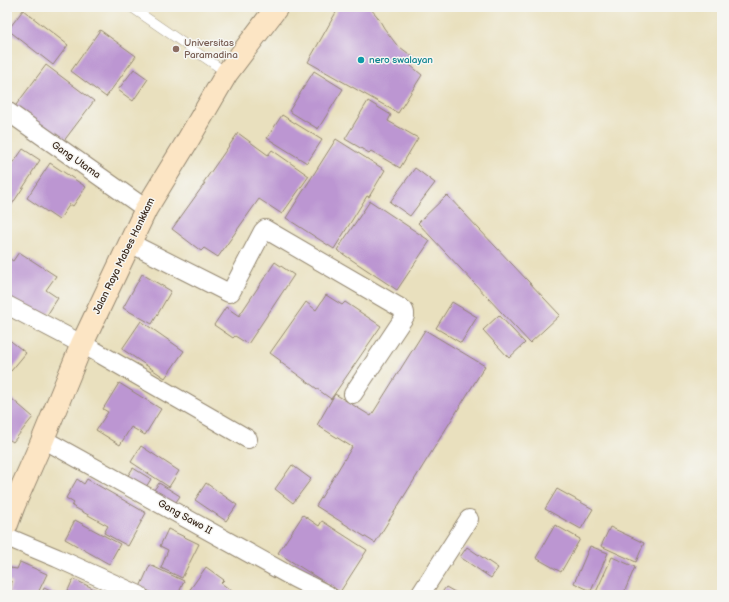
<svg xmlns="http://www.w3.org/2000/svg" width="729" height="602" viewBox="0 0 729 602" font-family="'Balsamiq Sans',sans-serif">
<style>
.building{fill:#bc96d2}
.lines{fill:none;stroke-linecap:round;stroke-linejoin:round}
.lane-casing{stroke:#92856e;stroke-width:10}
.street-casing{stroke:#92856e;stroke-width:20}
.secondary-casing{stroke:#92856e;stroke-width:24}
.lane{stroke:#fff;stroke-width:9}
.street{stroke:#fff;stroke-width:18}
.secondary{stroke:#fce5c4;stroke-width:22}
.education-dot{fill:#8d6e63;stroke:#f6f6f2;stroke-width:1.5}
.culture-dot{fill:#0f9aa8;stroke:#f6f6f2;stroke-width:1.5}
.labels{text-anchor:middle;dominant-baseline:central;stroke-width:3;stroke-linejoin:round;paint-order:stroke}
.education-label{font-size:10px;fill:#785e54;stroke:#f6f6f2;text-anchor:start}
.culture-label{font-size:10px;fill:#0d838f;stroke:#f6f6f2;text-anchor:start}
.street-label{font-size:10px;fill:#3b2a1e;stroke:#f6f6f2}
</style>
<rect width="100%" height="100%" fill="#f6f6f2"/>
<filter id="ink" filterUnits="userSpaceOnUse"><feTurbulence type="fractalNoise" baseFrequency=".025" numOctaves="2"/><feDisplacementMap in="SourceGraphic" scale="8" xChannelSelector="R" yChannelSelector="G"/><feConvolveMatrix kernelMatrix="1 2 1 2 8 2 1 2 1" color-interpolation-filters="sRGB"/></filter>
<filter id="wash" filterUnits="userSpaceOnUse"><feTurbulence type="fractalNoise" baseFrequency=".012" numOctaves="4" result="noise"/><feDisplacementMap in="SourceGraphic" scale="16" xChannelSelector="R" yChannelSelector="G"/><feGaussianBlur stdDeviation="0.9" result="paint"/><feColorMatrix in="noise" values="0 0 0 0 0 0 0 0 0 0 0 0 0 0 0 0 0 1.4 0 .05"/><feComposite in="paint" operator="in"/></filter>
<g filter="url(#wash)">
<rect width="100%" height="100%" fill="#e9e0be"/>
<g id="blocks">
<!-- building -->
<g class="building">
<polygon points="339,7 369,7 377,16 384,28 396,44 413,57 410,65 422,75 398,113 308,62"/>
<polygon points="23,10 68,45 53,65 8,30"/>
<polygon points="100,30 136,56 106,97 71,71"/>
<polygon points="46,65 94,101 60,146 13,109"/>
<polygon points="134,69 148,79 133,101 118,90"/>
<polygon points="314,71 343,89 318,129 289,111"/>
<polygon points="368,101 391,115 388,121 418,138 400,168 371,151 369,153 345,139"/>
<polygon points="282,115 322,140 307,163 267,138"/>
<polygon points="238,133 268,155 272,150 309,176 282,214 259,199 218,257 204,248 201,251 172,229 205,183 203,183"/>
<polygon points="336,139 385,170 369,197 367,196 334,249 286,218"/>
<polygon points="23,149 40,160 31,174 32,174 7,212 7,162 9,159 14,162"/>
<polygon points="50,163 86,187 73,206 70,204 59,220 27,198"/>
<polygon points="415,168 435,183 410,216 390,202"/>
<polygon points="447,195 560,315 530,343 418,223"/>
<polygon points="370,201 430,241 397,290 337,250"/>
<polygon points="19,252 56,276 46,290 58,298 44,320 7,300 7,264 10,259 13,261"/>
<polygon points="275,262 294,275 248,344 235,336 233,338 214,325 226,307 239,316"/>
<polygon points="142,274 171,291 152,324 123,308"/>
<polygon points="326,295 342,305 345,302 381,326 331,399 280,362 281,361 270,353 306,302 316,310"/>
<polygon points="452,302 477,317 461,343 436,328"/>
<polygon points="499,315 525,343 509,358 483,330"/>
<polygon points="141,321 184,351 165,378 122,349"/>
<polygon points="425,330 485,366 375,543 316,506 352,447 317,425 335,394 371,416"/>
<polygon points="7,338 26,353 11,371 7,368"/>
<polygon points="119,383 161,409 145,435 131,427 120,445 96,430 108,412 103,409"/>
<polygon points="12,399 33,417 13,442 7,438 7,406"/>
<polygon points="141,446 179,471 169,487 131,462"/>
<polygon points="292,465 311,479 293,503 275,489"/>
<polygon points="133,468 151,479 143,492 125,480"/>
<polygon points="77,479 84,484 87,479 146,513 128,546 104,533 108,526 72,506 74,503 66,498"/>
<polygon points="159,483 180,496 172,508 151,494"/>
<polygon points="206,483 237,505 226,521 195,500"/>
<polygon points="557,489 593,509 581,529 545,509"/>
<polygon points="303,515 319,526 322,521 367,550 340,592 278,553"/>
<polygon points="75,520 120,544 109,564 65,539"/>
<polygon points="555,525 580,539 561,572 536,558"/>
<polygon points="610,527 644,543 636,562 601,546"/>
<polygon points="168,529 199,544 182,578 161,568 168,550 160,546"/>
<polygon points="590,546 608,553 591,591 574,583"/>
<polygon points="467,547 498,568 491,578 460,557"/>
<polygon points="612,557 635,567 623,595 603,595 596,592"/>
<polygon points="20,562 47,574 37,595 15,595 9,592 12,582 7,580 7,576 10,568 17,569"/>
<polygon points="150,565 184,581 178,595 157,595 140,587"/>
<polygon points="206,567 224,580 221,583 233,592 230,595 186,595"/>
<polygon points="73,579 97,590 94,595 66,595"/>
<polygon points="446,587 460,595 440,595"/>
<polygon points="44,588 59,595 41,595"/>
</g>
</g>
</g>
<g filter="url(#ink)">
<use href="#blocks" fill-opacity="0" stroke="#92856e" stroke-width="1"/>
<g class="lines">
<!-- lane casing -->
<g class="lane-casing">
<polyline id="lane" points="131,7 227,73"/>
</g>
<!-- street casing -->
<g class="street-casing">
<g id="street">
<polyline points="7,111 146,209"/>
<polyline points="130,243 229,293 231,292 263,231 265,229 404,310 405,313 405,316 353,394"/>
<polyline points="7,305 95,351 248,439"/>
<polyline points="43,439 294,578 328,595"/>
<polyline points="7,537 57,558 139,595"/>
<polyline points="420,595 469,519"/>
</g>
</g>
<!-- secondary casing -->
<g class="secondary-casing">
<polyline id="secondary" points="7,524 14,505 43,439 82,344 146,209 188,140 227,73 277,7"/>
</g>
<!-- lane -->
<use href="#lane" class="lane"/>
<!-- street -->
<use href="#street" class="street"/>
<!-- secondary -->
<use href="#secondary" class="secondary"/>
</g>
</g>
<!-- markers -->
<circle class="education-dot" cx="176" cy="49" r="4"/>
<circle class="culture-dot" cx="361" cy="60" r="4"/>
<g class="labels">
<!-- education labels -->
<g class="education-label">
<text x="184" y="43">Universitas<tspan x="184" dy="12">Paramadina</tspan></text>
</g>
<!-- culture labels -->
<g class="culture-label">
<text x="369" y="60">nero swalayan</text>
</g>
<!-- street labels -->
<g class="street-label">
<text transform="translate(76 160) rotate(35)">Gang Utama</text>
<text transform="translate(124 256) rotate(-64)">Jalan Raya Mabes Hankkam</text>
<text transform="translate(185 517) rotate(29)">Gang Sawo II</text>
</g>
</g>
<!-- margin -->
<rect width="729" height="602" fill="none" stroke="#f6f6f2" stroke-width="24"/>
</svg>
